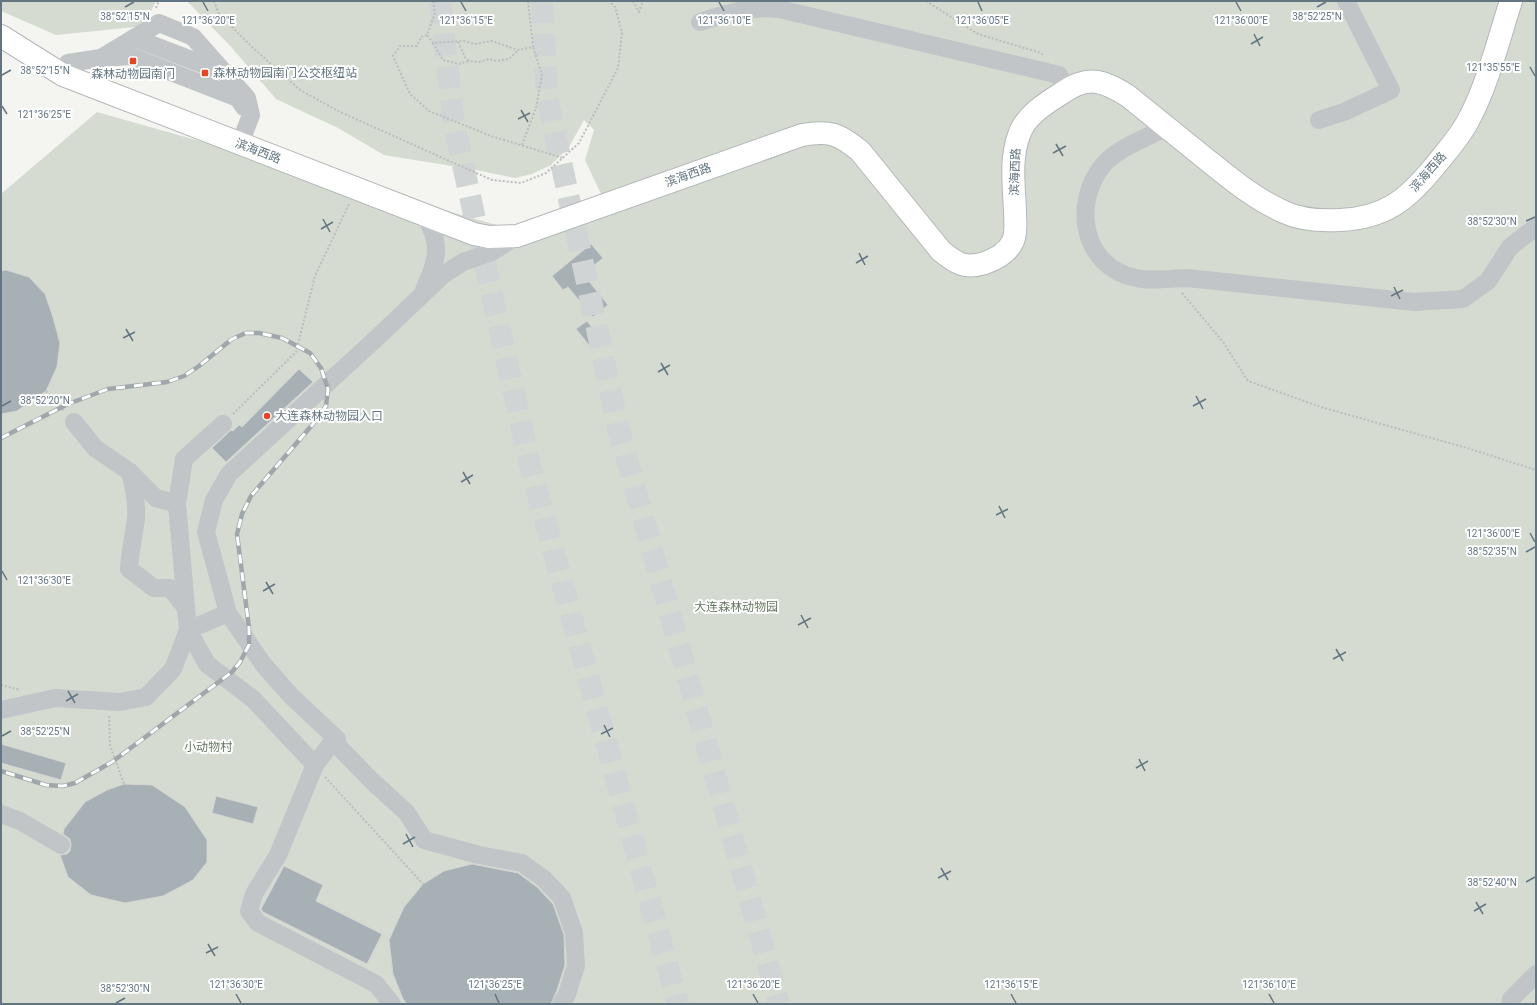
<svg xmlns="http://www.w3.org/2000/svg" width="1537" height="1005" viewBox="0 0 1537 1005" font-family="Roboto,'Noto Sans SC',sans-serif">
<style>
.green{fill:#d5dbd1}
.building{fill:#a7b0b5;stroke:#d5d5d3}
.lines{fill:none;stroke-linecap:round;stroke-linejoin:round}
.highway-tunnel{stroke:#d0d4d4;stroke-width:22;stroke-dasharray:22 11;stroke-linecap:butt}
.highway-casing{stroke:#b4b7ba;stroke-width:24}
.path{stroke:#bbbdbf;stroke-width:2;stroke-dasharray:2 2;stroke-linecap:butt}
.minor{stroke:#c1c5c8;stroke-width:18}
.highway{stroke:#fff;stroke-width:22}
.rail-casing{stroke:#a0a7ab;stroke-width:4.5}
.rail{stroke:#fff;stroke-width:3;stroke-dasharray:9;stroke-linecap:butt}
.ticks{fill:none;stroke:#637581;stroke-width:1.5}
.poi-dot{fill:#e14823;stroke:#fff;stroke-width:1.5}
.labels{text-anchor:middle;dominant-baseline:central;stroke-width:4;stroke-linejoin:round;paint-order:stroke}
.poi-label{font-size:12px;fill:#637581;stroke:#fff;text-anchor:start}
.street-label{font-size:12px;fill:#637581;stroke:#fff}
.park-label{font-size:12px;fill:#677862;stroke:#fff}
.ticks-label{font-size:10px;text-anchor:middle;fill:#637581;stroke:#fff;stroke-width:4;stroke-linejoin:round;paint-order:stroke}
</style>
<rect width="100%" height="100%" fill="#f4f4f0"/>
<!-- green -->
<g class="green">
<polygon points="1,1 156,1 144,26 56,35 1,11"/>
<polygon points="187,1 1536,1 1536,1004 1,1004 1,194 97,112 536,236 610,213 585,160 594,130 584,120 569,147 551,165 532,174 515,178 476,170 384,155 338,128 276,99 232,48"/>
</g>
<!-- building -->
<g class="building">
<polygon points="591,244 603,258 583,274 608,305 593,317 568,287 563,290 552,276"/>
<polygon points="6,270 29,277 45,294 53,317 60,343 57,367 46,391 17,411 1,414 1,271"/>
<polygon points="587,321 599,337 589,345 576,329"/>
<polygon points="299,369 313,382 226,462 212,448 231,430 233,431 239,425 242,427"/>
<polygon points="1,744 66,763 61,780 1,763"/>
<polygon points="124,784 152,785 185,807 207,840 207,862 193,880 163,896 125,903 91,895 68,877 60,855 67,854 70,851 71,845 70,839 63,834 64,829 85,802 107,790"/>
<polygon points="216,796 258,807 253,824 212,813"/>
<polygon points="472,864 518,873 537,887 553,904 564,935 565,965 557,990 551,1004 407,1004 403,999 393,974 389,940 404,907 423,884 444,871"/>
<polygon points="284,866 323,885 316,901 382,934 367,964 263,912 261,909"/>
</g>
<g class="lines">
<!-- highway-tunnel -->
<g class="highway-tunnel">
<polyline points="440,1 454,125 531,469 678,1004"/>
<polyline points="542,1 547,97 619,431 779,1004"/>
</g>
<!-- highway casing -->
<g class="highway-casing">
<path id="highway" d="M1,36L63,75L474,234L489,237L517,236L802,135C830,130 839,134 860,151L941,251C957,264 965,269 985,263C996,259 1008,252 1013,241C1017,232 1015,220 1015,211C1014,186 1010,159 1019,135C1025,116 1046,103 1062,93C1088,75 1103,80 1128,96C1154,117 1180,138 1206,159C1231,179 1255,199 1284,212C1301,220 1322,221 1340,220C1385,218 1407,200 1434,167C1446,152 1459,138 1468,121C1488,84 1498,41 1511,1"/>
</g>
<!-- path -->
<g class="path">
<polyline points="214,1 219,14 252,47 300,90 340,112 492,180 521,183 546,173 579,143 618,68 622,32 615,7 609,1"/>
<polyline points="433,1 435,13 427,35 433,43 464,41 475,44 492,41 518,50 533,47 528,1"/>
<polyline points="633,1 639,12 643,1"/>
<polyline points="926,1 978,34 1041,53 1044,56"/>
<polyline points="156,8 159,1"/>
<polyline points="427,35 421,37 417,46 400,46 393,56 410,94 429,111 491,136 563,158"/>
<polyline points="458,42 465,57 469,61 479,62 489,59 497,61 509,59 518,50"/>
<polyline points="433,43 443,60 459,64 469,61"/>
<polyline points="522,145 536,108 542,75 533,47"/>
<polyline points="1182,293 1223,342 1248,381 1324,408 1467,448 1536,470"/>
<polyline points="46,391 64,411"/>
<polyline points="233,414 296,352 315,276 349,204"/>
<polyline points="1,685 20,690"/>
<polyline points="109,716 110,745 124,784"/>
<polyline points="325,777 423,884"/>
</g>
<!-- minor -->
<g class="minor">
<path d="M700,22C727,13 750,6 779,9L1059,75L1067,89"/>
<polyline points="134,38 223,72"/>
<polyline points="101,58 159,23 193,37 247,98 251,115 240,144"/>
<polyline points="63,75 68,63 101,58 130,56 238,98 244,107"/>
<polyline points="1319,120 1344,112 1391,90 1346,1"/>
<path d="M1167,127C1148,137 1118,148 1104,164C1071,203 1082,267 1136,278C1152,282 1171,278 1187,278L1414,302L1463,299L1488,281L1510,247L1536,227"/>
<path d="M424,290C437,261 443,244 424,215"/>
<polyline points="74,422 95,448 130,472 156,498 177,504"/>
<path d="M130,472C134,487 137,503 136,518C134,535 130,551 129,569L154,588H170L186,608"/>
<polyline points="228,613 263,664 291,696 337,739"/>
<polyline points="1,710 55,698 120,702 146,697 173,669 188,630 177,504 184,459 223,424"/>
<polyline points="315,765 253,699 207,664 188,630 228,613 206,532 214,500 229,474 382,333 443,275 463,262 492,252 517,236"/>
<polyline points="1,814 20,821 61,845"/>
<polyline points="392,1004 376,984 258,923 249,911 254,894 278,855 315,765 333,741 372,781 407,813 424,840 479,855 522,863 544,879 562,898 574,933 576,966 567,994 561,1004"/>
<polyline points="1510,1004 1511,999 1536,974"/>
</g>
<!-- highway -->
<use href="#highway" class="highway"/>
<!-- rail casing -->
<g class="rail-casing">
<polyline id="rail" points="1,438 68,404 108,389 167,382 184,376 199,366 232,339 246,333 259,333 282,338 310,353 321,368 328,389 326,406 313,424 251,496 242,514 237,534 249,628 249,645 240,662 232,672 112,762 75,783 63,786 46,785 1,771"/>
</g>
<!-- rail -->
<use href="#rail" class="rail"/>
</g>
<!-- ticks -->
<path class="ticks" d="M203,2L208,11M461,2L466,11M719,2L724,11M978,2L982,11M1236,2L1241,11M125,7L134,2M1317,7L1326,2M1254,34L1260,46M1251,44L1263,37M1530,67L1535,76M2,75L11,70M2,106L7,114M521,110L528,122M518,119L530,113M1056,144L1063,156M1053,153L1066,146M323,219L330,232M1526,221L1535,217M321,229L333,222M859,253L865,265M856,263L868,256M1394,287L1400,299M1391,296L1403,290M126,329L133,341M123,338L135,332M661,363L668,375M658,372L670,365M1196,396L1203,409M2,406L11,401M1193,406L1206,399M463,472L470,484M461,482L473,475M999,506L1005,518M996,515L1008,509M1530,533L1535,542M1526,552L1535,547M2,571L7,580M266,582L273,594M263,591L275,584M801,615L808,628M798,625L811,618M1336,649L1343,661M1333,659L1346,652M68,691L75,703M66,701L78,694M604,725L610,737M601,734L613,728M2,736L11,731M1139,759L1145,771M1136,768L1148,761M406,834L413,847M403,844L415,837M941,868L948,880M938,878L951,871M1526,882L1535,877M1476,902L1483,914M1474,911L1486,904M208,944L215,956M206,953L218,947M236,994L241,1003M495,994L499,1003M753,994L758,1003M1011,994L1016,1003M1269,994L1274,1003M116,1003L125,998"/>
<!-- markers -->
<g class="poi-dot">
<rect x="129" y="57" width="8" height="8" rx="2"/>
<rect x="201" y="69" width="8" height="8" rx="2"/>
<circle cx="267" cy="416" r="4"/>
</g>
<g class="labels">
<!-- poi labels -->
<g class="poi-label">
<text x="213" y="73">森林动物园南门公交枢纽站</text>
<text x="133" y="74" text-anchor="middle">森林动物园南门</text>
<text x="275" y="416">大连森林动物园入口</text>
</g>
<!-- street labels -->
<g class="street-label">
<text transform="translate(258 151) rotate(21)">滨海西路</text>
<text transform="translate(1015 172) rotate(-88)">滨海西路</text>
<text transform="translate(1428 172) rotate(-49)">滨海西路</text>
<text transform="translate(688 175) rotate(-20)">滨海西路</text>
</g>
<!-- park labels -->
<g class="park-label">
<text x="736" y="607">大连森林动物园</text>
<text x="208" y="747">小动物村</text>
</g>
</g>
<g class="ticks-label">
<text x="125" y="20">38°52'15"N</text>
<text x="1317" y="20">38°52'25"N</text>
<text x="208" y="24">121°36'20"E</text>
<text x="466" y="24">121°36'15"E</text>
<text x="724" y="24">121°36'10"E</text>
<text x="982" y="24">121°36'05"E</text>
<text x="1241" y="24">121°36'00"E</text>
<text x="1493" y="71">121°35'55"E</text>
<text x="45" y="74">38°52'15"N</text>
<text x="44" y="118">121°36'25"E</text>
<text x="1492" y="225">38°52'30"N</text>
<text x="45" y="404">38°52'20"N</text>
<text x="1493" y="537">121°36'00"E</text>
<text x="1492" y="555">38°52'35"N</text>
<text x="44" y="584">121°36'30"E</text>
<text x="45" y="735">38°52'25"N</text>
<text x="1492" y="886">38°52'40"N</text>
<text x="236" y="988">121°36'30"E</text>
<text x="495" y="988">121°36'25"E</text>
<text x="753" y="988">121°36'20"E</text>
<text x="1011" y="988">121°36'15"E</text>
<text x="1269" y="988">121°36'10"E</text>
<text x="125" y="992">38°52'30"N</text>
</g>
<!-- border -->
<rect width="1537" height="1005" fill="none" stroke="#637581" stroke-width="4"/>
</svg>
